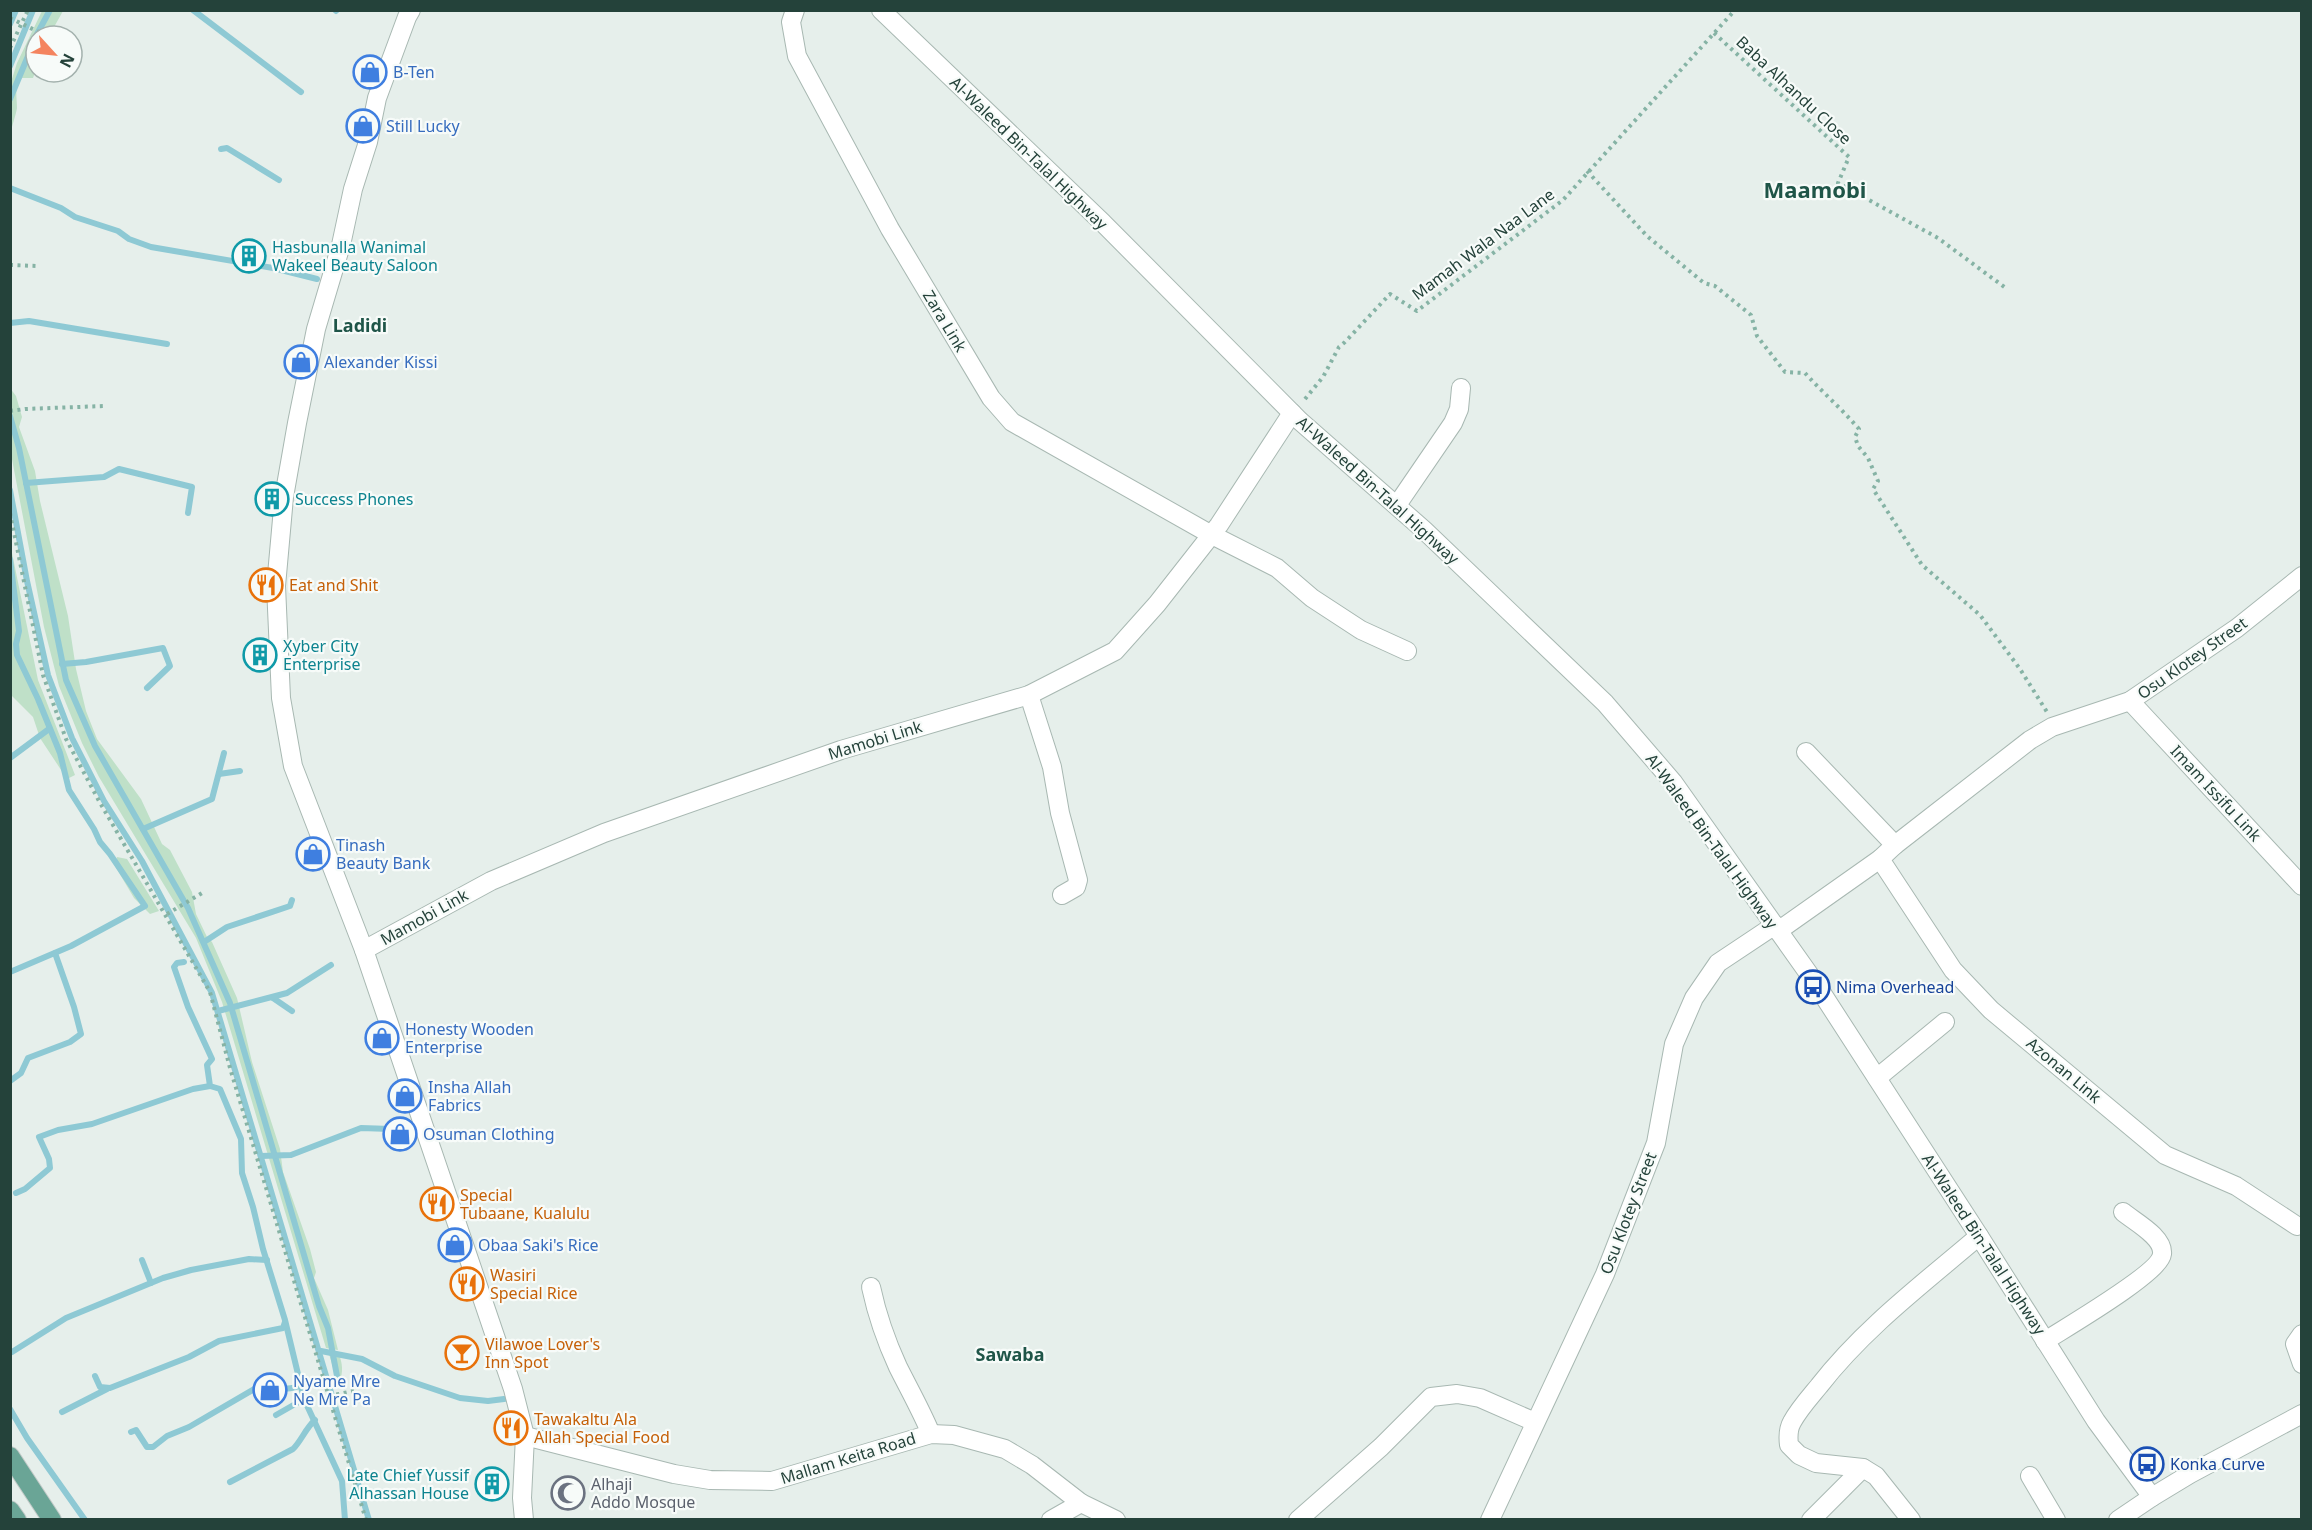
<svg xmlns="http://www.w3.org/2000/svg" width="2312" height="1530" viewBox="0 0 2312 1530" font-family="'Noto Sans',sans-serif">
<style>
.green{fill:#bfe0c8}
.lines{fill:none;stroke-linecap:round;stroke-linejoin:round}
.stream{stroke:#8ec9d4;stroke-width:6}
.minor-casing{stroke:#a8b8b2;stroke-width:20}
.major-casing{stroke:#c2cac8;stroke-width:20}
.path{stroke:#86b3a5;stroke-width:4;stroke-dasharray:3 4.5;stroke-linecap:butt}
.minor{stroke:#fff;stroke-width:18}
.major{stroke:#6aa596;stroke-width:18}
.labels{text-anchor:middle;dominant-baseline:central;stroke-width:4.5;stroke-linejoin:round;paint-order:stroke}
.shop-label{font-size:16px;fill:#366cbe;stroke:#f7fbf9;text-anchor:start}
.street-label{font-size:16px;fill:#24423a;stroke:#f7fbf9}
.culture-label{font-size:16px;fill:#0d838f;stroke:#f7fbf9;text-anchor:start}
.food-label{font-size:16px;fill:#c56008;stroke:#f7fbf9;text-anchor:start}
.transit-label{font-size:16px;fill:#164399;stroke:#f7fbf9;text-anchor:start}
.worship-label{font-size:16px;fill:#5b616d;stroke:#f7fbf9;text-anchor:start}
.neighbourhood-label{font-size:18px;font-weight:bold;fill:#1f5548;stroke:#f7fbf9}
.district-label{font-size:22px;font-weight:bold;fill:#1f5548;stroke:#f7fbf9}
</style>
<rect width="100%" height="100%" fill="#e6efeb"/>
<!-- green -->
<g class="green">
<path d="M42,11H63L49,36H36V70L33,78H21C14,89 17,96 17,108C16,115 12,125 11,132V82L17,63Z"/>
<polygon points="10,388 16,396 22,417 19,427 35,471 40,501 68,616 76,669 86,711 97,739 141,799 162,844 170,850 192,892 196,914 207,937 212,942 237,998 252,1062 280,1149 283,1172 310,1249 316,1272 314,1278 328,1310 338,1350 326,1348 222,1002 196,938 99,777 82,743 59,686 44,627 11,454"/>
<polygon points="11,548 38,680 75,775 67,779 40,738 33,717 11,695"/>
<polygon points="117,857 127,859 159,911 150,914 134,898 115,866"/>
<path d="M329,1354L340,1357C343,1367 343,1375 338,1384Z"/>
</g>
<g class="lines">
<!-- stream -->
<g class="stream">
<polyline points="193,10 301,92"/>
<polyline points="335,10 336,11"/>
<polyline points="10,24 16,10"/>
<polyline points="36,36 50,10"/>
<polyline points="10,66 33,10"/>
<polyline points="10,99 36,37"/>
<polyline points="221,149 227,148 279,180"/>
<polyline points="10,188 61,208 75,217 118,231 129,239 151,247 273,268 317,279"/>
<polyline points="10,323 29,321 167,344"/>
<polyline points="10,416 19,448 66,680 95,746 188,908 230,1003 319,1306 328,1328 337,1376"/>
<polyline points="26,483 104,477 119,469 192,487 188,513"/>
<polyline points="10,490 27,581 48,675 72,738 104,801 142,861 212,993 369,1520"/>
<polyline points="10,559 19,631 16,644 17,655 38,699 60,753 69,790 94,829 100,842 110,854 145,906 71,946 10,972"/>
<polyline points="62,664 86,662 163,648 170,666 147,688"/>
<polyline points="10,758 49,729"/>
<polyline points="219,774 240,771"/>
<polyline points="143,829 212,799 224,753"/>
<polyline points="204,942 227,927 290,906 292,900"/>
<polyline points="184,962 177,963 174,967 188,1007 212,1059 207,1065 210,1086 220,1089 241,1139 242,1173 253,1207 263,1249 285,1320 304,1399 342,1481 345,1520"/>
<polyline points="273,998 292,1011"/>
<polyline points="218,1011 287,993 331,965"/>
<polyline points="10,1081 21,1073 28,1058 70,1042 81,1034 74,1007 55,953"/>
<polyline points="261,1156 291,1155 361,1128 391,1129"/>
<polyline points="16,1193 25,1189 50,1168 49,1159 39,1137 58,1130 92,1124 193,1089 210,1086"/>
<polyline points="142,1260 151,1283"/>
<polyline points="321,1351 362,1359 395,1376 460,1398 488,1401 504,1399"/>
<polyline points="12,1352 66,1318 163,1278 191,1270 249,1259 267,1260"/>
<polyline points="95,1376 100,1387 110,1388 189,1357 219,1341 283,1328 285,1322"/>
<polyline points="10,1409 27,1438 85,1520"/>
<polyline points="62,1412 107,1389"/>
<polyline points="276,1415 304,1399"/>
<path d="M131,1432L136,1430L147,1447H153L167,1436L189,1427L263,1384C281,1383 281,1394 301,1385"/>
<path d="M230,1482L293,1449C302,1440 305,1429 315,1420"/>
</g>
<!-- minor casing -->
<g class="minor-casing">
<g id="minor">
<polyline points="411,10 407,17 377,98 368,142 353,189 341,245 316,329 297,423 284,497 276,586 281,698 293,766 364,950 513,1389 525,1436 522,1498 524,1520"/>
<polyline points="795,10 791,22 797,56 890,229 991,398 1012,422 1210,534 1277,568 1312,598 1361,630 1407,651"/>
<polyline points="881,10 1103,223 1300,421 1424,530 1605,703 1673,782 1816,984 1979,1236 2096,1421 2152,1497 2190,1474 2302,1414"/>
<polyline points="1397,505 1453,423 1459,409 1461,388"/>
<polyline points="1029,695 1052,767 1060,813 1078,880 1076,887 1062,895"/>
<polyline points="2130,701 2302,886"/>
<polyline points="1806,752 1895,845"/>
<polyline points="1880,859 1953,970 1991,1010 2165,1155 2236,1186 2297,1226"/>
<polyline points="1778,931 1880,859 1895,845 2030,740 2052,727 2130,701 2237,628 2302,576"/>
<polyline points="364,950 491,881 604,833 841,750 1029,695 1115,651 1157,604 1219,525 1292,413"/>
<polyline points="1877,1078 1945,1022"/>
<path d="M871,1287C877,1315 886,1341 898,1367C909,1389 921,1410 931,1434"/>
<polyline points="2302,1334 2295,1344 2302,1364"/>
<path d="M2045,1341C2065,1328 2160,1273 2162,1254C2164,1237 2135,1222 2123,1212"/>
<polyline points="525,1436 674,1474 710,1480 772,1481 931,1434 954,1435 1005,1449 1032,1465 1081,1503 1116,1520"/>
<polyline points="2030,1476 2056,1520"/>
<polyline points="1051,1520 1081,1503"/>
<polyline points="1298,1520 1381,1447 1431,1397 1457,1394 1480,1398 1535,1422"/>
<polyline points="1490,1520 1605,1274 1656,1143 1674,1044 1694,998 1718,963 1775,925"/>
<polyline points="1811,1520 1863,1468"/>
<path d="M1911,1520L1876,1476L1863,1468L1816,1463L1799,1455L1789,1445C1788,1437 1788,1429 1792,1422C1799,1409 1810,1397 1819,1386C1864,1328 1924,1283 1979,1236"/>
<polyline points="2118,1520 2152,1497"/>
</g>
</g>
<!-- major casing -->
<g class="major-casing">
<g id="major">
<polyline points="10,1456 52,1520"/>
<polyline points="10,1510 17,1520"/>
</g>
</g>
<!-- path -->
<g class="path">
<polyline points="10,18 47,36"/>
<polyline points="1714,33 1849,157 1838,183 1938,238 2007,289"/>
<polyline points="10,48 28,10"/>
<path d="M1587,171L1647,236L1704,283L1715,286L1751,315L1757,336L1785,372L1805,373C1822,392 1842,409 1859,429L1855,437L1858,446L1868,458L1878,481L1873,489L1922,565L1980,615L2020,669L2047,712"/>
<polyline points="10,265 38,266"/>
<polyline points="1305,399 1323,377 1339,347 1345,342 1390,294 1417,311 1563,200 1735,10"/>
<polyline points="10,411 25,409 104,406"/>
<polyline points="10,513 43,675 66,739 99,801 210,992 230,1068 366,1520"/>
<polyline points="167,914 202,893"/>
<polyline points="329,1396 358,1390"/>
</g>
<!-- minor -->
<use href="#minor" class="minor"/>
<!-- major -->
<use href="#major" class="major"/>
</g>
<!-- icons -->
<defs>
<g id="shop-ring" transform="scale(1.725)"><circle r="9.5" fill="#f7fbf9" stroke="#3f7fe0" stroke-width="1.5"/><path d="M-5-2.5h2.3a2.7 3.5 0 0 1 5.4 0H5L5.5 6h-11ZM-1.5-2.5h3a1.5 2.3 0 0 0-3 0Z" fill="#3f7fe0"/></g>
<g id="building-ring" transform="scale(1.725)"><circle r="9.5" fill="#f7fbf9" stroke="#0f9aa8" stroke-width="1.5"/><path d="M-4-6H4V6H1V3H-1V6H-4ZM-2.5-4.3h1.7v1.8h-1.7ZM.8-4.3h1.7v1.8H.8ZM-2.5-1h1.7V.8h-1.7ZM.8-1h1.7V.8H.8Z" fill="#0f9aa8"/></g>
<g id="restaurant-ring" transform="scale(1.725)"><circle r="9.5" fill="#f7fbf9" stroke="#e8710a" stroke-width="1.5"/><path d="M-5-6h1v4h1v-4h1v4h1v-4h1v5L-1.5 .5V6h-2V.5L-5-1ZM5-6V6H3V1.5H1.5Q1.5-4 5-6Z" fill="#e8710a"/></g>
<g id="bus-ring" transform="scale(1.725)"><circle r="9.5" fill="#f7fbf9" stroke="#1a4fb4" stroke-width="1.5"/><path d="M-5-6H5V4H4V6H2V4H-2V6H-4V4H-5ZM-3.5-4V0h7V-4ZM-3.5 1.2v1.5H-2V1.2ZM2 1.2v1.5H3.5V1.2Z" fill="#1a4fb4"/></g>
<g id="bar-ring" transform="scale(1.725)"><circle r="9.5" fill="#f7fbf9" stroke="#e8710a" stroke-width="1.5"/><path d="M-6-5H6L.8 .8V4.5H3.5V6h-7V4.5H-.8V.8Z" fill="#e8710a"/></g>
<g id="mosque-ring" transform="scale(1.725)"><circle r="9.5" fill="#f7fbf9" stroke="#6b7280" stroke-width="1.5"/><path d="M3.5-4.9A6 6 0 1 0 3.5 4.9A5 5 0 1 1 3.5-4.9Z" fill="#6b7280"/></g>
</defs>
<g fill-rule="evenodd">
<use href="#shop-ring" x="370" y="72"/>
<use href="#shop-ring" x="363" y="126"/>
<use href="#building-ring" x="249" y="256"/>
<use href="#shop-ring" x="301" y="362"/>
<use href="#building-ring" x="272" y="499"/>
<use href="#restaurant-ring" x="266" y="585"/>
<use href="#building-ring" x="260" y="655"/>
<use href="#shop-ring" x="313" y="854"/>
<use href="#bus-ring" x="1813" y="987"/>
<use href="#shop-ring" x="382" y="1038"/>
<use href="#shop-ring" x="405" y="1096"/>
<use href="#shop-ring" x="400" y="1134"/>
<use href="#restaurant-ring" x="437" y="1204"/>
<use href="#shop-ring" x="455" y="1245"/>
<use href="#restaurant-ring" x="467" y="1284"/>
<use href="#bar-ring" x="462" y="1353"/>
<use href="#shop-ring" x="270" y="1390"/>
<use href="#restaurant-ring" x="511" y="1428"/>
<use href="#bus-ring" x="2147" y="1464"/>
<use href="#building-ring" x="492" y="1484"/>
<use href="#mosque-ring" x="568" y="1493"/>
</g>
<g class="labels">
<!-- shop labels -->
<g class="shop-label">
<text x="393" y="72">B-Ten</text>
<text x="386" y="126">Still Lucky</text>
<text x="324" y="362">Alexander Kissi</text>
<text x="336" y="845">Tinash<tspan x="336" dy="18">Beauty Bank</tspan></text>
<text x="405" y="1029">Honesty Wooden<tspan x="405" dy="18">Enterprise</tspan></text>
<text x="428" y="1087">Insha Allah<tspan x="428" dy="18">Fabrics</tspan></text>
<text x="423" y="1134">Osuman Clothing</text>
<text x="478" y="1245">Obaa Saki's Rice</text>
<text x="293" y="1381">Nyame Mre<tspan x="293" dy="18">Ne Mre Pa</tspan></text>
</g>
<!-- street labels -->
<g class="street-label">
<text transform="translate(1794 90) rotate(43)">Baba Alhandu Close</text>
<text transform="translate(1029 153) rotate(44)">Al-Waleed Bin-Talal Highway</text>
<text transform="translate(1483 244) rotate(-37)">Mamah Wala Naa Lane</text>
<text transform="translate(945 321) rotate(59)">Zara Link</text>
<text transform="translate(1378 490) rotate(42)">Al-Waleed Bin-Talal Highway</text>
<text transform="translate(2192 658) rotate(-35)">Osu Klotey Street</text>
<text transform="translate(875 740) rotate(-17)">Mamobi Link</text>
<text transform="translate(2216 793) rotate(47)">Imam Issifu Link</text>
<text transform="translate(1712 841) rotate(54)">Al-Waleed Bin-Talal Highway</text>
<text transform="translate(424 917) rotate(-29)">Mamobi Link</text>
<text transform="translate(2064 1070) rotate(40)">Azonan Link</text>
<text transform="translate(1628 1213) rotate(-69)">Osu Klotey Street</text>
<text transform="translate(1984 1244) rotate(57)">Al-Waleed Bin-Talal Highway</text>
<text transform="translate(848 1458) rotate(-17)">Mallam Keita Road</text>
</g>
<!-- culture labels -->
<g class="culture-label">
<text x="272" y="247">Hasbunalla Wanimal<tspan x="272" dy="18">Wakeel Beauty Saloon</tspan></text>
<text x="295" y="499">Success Phones</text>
<text x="283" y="646">Xyber City<tspan x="283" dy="18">Enterprise</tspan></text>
<text x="469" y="1475" text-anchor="end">Late Chief Yussif<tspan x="469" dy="18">Alhassan House</tspan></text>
</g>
<!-- food labels -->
<g class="food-label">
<text x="289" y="585">Eat and Shit</text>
<text x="460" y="1195">Special<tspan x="460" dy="18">Tubaane, Kualulu</tspan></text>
<text x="490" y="1275">Wasiri<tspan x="490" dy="18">Special Rice</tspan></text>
<text x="485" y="1344">Vilawoe Lover's<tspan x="485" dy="18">Inn Spot</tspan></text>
<text x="534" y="1419">Tawakaltu Ala<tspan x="534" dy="18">Allah Special Food</tspan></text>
</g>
<!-- transit labels -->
<g class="transit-label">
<text x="1836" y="987">Nima Overhead</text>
<text x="2170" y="1464">Konka Curve</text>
</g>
<!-- worship labels -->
<g class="worship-label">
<text x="591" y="1484">Alhaji<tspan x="591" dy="18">Addo Mosque</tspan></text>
</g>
<!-- neighbourhood labels -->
<g class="neighbourhood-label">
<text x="360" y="325">Ladidi</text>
<text x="1010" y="1354">Sawaba</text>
</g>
<!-- district labels -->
<g class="district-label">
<text x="1815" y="189">Maamobi</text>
</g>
</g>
<!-- border -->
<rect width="2312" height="1530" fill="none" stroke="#24423a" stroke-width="24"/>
<!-- north arrow -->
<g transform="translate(54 54) rotate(117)"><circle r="28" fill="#f7fbf9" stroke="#a3b1ad" stroke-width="1.5"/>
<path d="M0-4.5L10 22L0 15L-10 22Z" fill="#f4845f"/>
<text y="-9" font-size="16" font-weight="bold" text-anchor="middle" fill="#24423a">N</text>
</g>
</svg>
